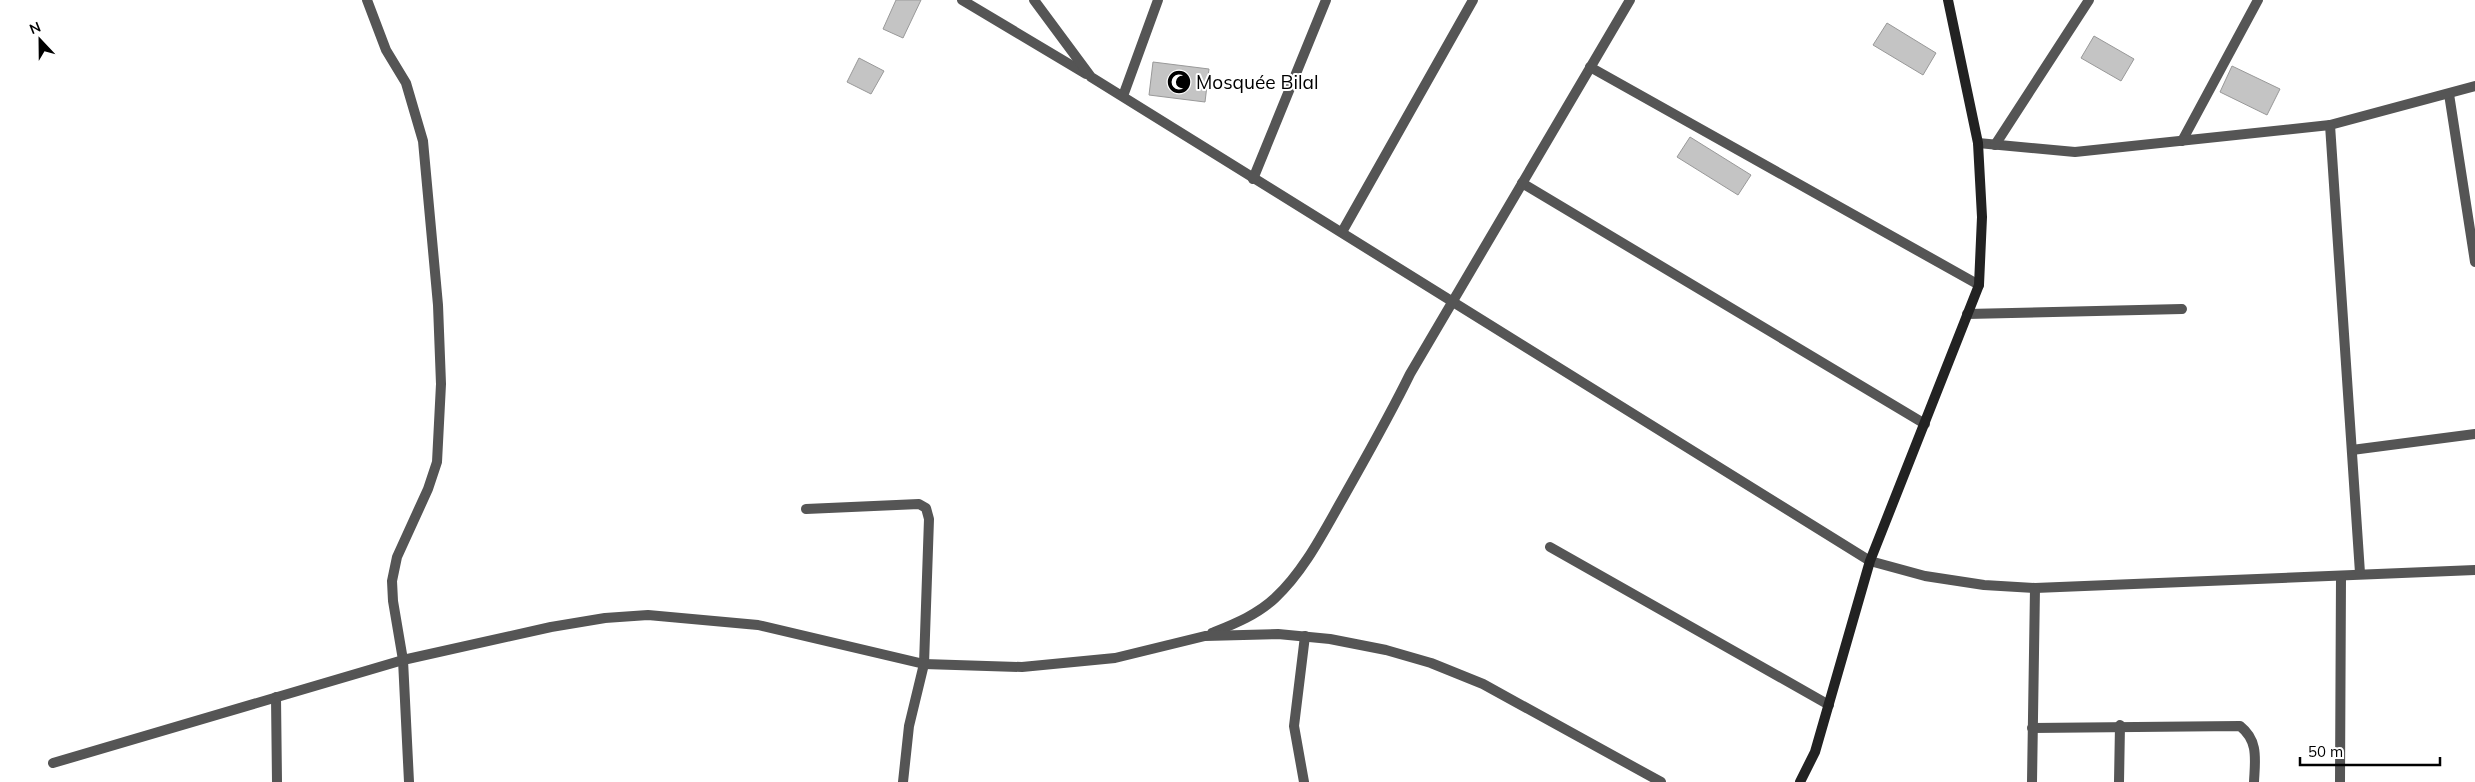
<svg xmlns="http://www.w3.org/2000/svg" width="2475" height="782" viewBox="0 0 2475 782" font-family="Mulish,sans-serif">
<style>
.building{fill:#c4c4c4;stroke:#999}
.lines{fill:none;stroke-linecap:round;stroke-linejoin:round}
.minor{stroke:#555;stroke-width:10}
.secondary{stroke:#222;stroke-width:10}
.labels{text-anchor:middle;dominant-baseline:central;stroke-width:4;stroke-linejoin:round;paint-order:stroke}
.poi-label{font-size:19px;fill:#000;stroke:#fff;text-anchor:start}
</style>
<rect width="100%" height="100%" fill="#fff"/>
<!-- building -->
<g class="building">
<polygon points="896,0 921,0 903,38 883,29"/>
<polygon points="1887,23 1936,53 1923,75 1873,45"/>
<polygon points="2094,36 2134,59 2121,81 2081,58"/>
<polygon points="859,58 884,71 871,94 847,82"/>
<polygon points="1153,62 1209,69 1205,102 1149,95"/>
<polygon points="2232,66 2280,89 2267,115 2220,92"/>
<polygon points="1690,137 1751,175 1738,195 1677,157"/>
</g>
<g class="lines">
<!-- minor -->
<g class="minor">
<polyline points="367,0 386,50 406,83 423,141 438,305 441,384 437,462 428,489 397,557 392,581 393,601 403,660 409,782"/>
<polyline points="962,0 1086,74"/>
<polyline points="1034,0 1091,77 1870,561 1925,576 1984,585 2035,588 2475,570"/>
<polyline points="1590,67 1979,285"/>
<polyline points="2449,94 2475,262"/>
<polyline points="1123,96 1158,0"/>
<polyline points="2330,125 2360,573"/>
<polyline points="2182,141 2258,0"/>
<polyline points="1978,143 2075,152 2330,125 2475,86"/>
<polyline points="1995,145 2089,0"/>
<polyline points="1253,179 1326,0"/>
<polyline points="1522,183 1925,424"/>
<polyline points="1342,232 1473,0"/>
<polyline points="1967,314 2182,309"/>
<polyline points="2352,450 2475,434"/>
<polyline points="806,509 919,504 926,508 929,519 924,664 909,726 903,782"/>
<polyline points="1550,547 1829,705"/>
<path d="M1212,633C1234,624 1257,615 1275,598C1304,571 1323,533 1343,498C1366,457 1389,417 1410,374L1630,0"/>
<polyline points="276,697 277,782"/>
<path d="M2032,728L2240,726C2259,741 2255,760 2254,782"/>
<polyline points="53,763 403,660 551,627 605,618 648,615 758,625 924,664 1022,667 1115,658 1205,636 1278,634 1330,639 1386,650 1431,663 1483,684 1661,782"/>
<polyline points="1304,782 1294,726 1305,636"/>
<polyline points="2032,782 2035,588"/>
<polyline points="2119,782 2120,725"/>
<polyline points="2340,782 2341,576"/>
</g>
<!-- secondary -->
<polyline class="secondary" points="1800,782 1815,752 1870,561 1979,285 1982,217 1978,143 1948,0"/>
</g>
<!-- icons -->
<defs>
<g id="mosque-disc" transform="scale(1.25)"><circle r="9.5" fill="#000" stroke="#fff"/><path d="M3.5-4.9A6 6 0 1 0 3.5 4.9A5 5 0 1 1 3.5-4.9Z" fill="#fff"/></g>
</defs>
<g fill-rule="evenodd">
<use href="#mosque-disc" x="1179" y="82"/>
</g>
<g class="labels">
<!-- poi labels -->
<g class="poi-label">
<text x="1196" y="82">Mosquée Bilal</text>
</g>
</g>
<!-- north arrow -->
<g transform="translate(40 40) rotate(338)" stroke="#ffffff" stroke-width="4" paint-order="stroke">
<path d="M0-4L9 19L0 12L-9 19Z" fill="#000000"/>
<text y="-8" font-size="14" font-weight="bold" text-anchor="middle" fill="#000000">N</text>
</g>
<!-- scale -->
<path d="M2300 757v8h140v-8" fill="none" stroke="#000000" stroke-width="2.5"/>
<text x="2308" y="757" font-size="15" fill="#000000" stroke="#ffffff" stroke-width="4" paint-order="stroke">50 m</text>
</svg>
